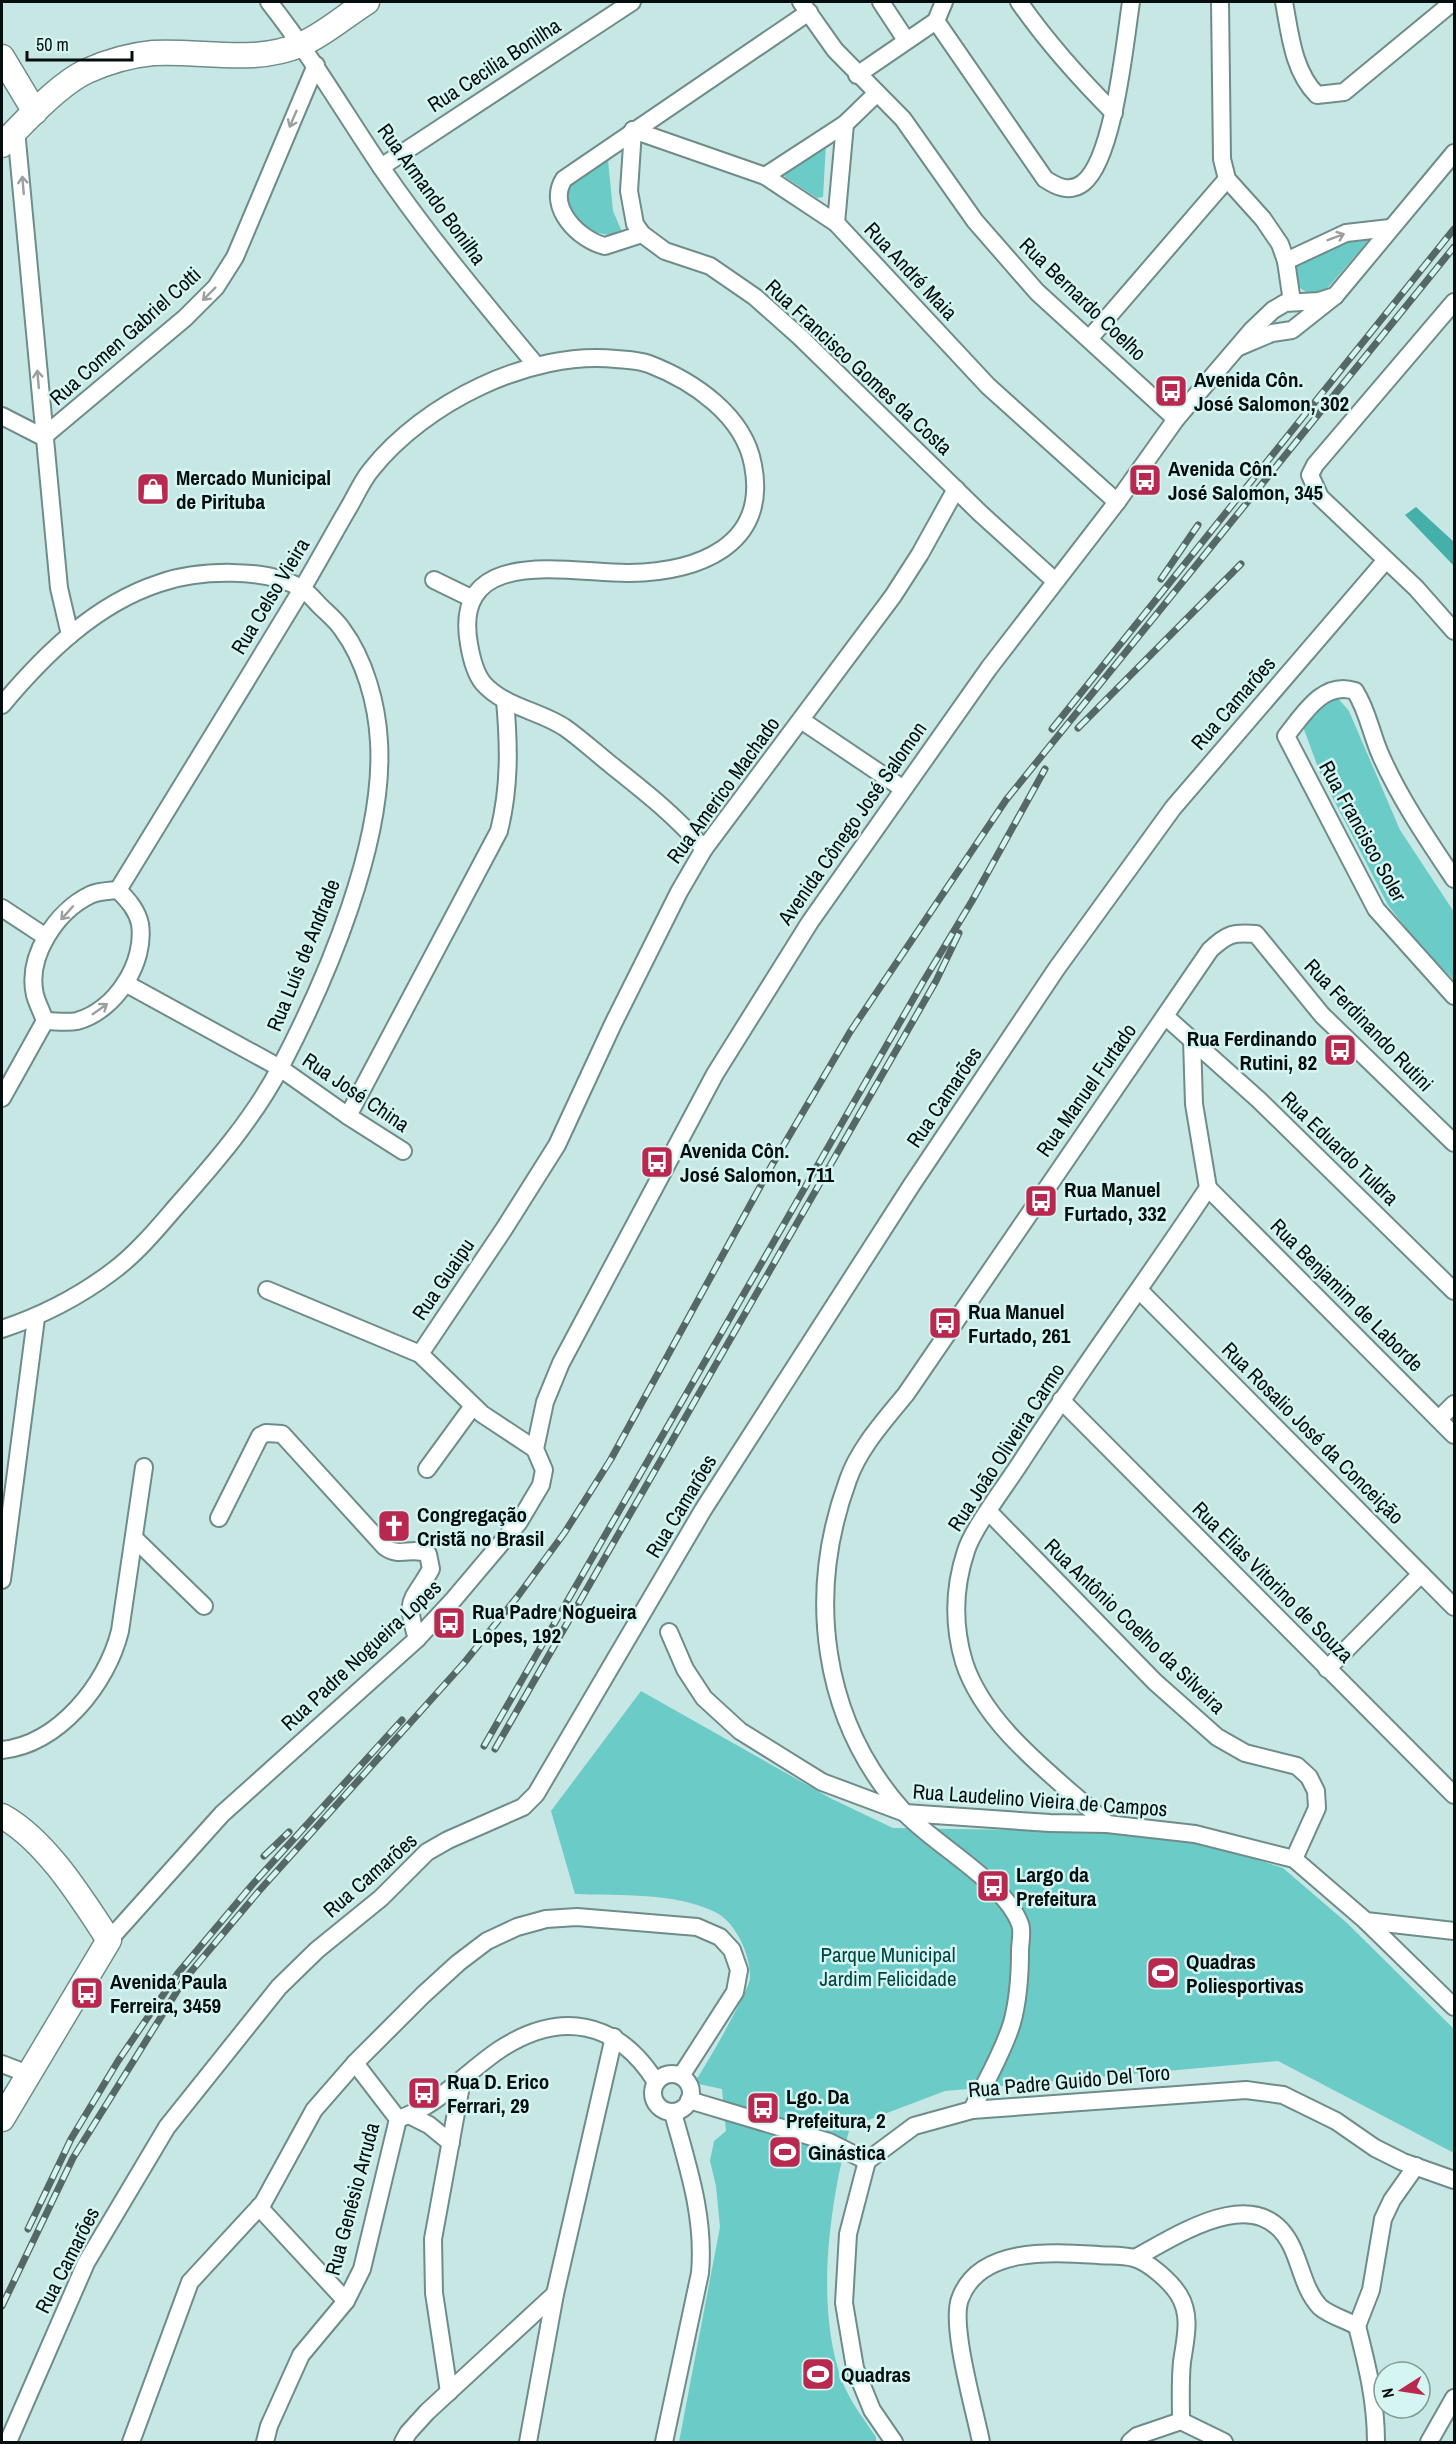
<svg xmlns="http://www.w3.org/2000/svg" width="1456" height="2444" viewBox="0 0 1456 2444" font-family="'Archivo Narrow',sans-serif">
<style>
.green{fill:#6acbc7}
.forest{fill:#45afaa}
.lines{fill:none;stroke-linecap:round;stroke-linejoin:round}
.street-casing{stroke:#6e8c8a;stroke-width:20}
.secondary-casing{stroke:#6e8c8a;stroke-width:27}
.street{stroke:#fff;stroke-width:16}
.secondary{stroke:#fff;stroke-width:24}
.rail-casing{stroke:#556867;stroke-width:7}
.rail{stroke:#d4f5f2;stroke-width:4.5;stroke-dasharray:14;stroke-linecap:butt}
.oneway{stroke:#9b9f9f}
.labels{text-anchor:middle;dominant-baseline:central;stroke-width:5;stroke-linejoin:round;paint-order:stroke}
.street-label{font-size:21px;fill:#040e0e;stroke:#d4f5f2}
.poi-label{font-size:21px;font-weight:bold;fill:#040e0e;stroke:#d4f5f2;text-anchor:start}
.park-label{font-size:21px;fill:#004442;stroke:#d4f5f2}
</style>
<rect width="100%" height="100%" fill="#c7e7e5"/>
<!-- green -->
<g class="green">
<polygon points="826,144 823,197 817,198 785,177 783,172"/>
<path d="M608,160L613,211L623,234L620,236C588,233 582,230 566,202C568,178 590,171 608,160Z"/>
<path d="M1375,233L1324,292H1306L1296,285L1294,268C1311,242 1346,240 1375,233Z"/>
<polygon points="1335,695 1349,711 1400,830 1454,912 1454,980 1420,946 1388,905 1320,773 1302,724 1318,704"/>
<path d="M641,1691L832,1799L893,1828L1133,1832L1228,1850L1283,1868L1347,1923L1454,2029V2153L1278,2061L945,2091L850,2127C830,2202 815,2303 841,2378C848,2399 864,2419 876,2437V2442H679L720,2227L716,2186L710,2161L714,2141L726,2131L722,2089L694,2083C703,2071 750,1989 750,1978C751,1956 736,1922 715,1912C673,1892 621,1896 575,1894L551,1811Z"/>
</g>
<!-- forest -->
<polygon class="forest" points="1416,507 1454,542 1454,566 1405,515"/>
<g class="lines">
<!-- street casing -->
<g class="street-casing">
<g id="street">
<path d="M269,2C310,54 344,112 381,167C428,236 482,300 535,364"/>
<polyline points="801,2 835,50 903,119 975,221 1037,292 1176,419"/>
<polyline points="881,2 906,40"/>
<path d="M1019,2C1047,42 1079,78 1114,113"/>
<polyline points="1220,2 1222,159 1227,179 1263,219 1280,244 1286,261 1292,302"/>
<path d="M1284,2C1290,34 1293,71 1317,95L1344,92L1453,2"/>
<path d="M936,21L1045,179C1057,187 1070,193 1083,183C1114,159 1125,41 1131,2"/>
<polyline points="857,75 936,21 944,2"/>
<polyline points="16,130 59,588 70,635"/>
<polyline points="633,130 629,191 635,224 642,234 665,251 710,266 755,297 800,337 980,513 1055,581"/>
<polyline points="633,130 765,176 836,223 988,386 1117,502"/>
<polyline points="381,167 632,2"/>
<polyline points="765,176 845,124 877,93"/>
<polyline points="836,223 845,124"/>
<path d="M642,234L605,246C579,240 546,207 564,179L809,12"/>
<polyline points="1286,261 1346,233 1390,228"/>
<polyline points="1454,302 1315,465 1310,475 1320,497 1416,588 1454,631"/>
<polyline points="1089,339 1227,179"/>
<polyline points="1239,347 1272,333 1292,330 1335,296 1454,153"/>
<polyline points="2,416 43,437"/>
<polyline points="43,437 185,318 216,287 235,257 316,65"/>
<polyline points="434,580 473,599"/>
<path d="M2,705C44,655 95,604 160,583C197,570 268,567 302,589C309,593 315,601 320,606C327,613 336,620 342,629C365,660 377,704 379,742C385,842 327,978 281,1066C254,1118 214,1164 175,1208C157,1229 136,1254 113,1271C80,1296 41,1316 2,1329"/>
<polyline points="801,720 902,788"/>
<path d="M1454,879C1428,840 1400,799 1381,756C1371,734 1368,711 1355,691C1323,680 1303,715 1286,736L1376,909L1454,996"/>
<path d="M118,890C178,792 239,693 299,594C316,566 332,536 349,507C356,495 362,481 371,470C424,403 530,350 616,359C627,360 638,360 649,364C693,381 744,415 753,465C769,547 696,572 629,573C573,574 451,543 469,644C471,656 475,673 483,683C504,707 538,710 564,727C580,738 595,752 610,764C644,791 676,816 704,849"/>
<polyline points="2,908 46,937"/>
<polyline points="125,983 280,1068 348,1116 403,1151"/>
<polyline points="1165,1016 1259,1100 1454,1291"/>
<path d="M45,1021C55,1021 67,1023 77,1021C115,1011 146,963 140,924C137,910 128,900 118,890"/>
<path d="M45,1021C42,1012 37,1003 35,995C26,956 57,911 90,895C98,891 109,891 118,890"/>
<polyline points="2,1098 45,1021"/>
<path d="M348,1116L499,831C510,787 509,745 505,700"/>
<polyline points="1208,1188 1454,1435"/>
<polyline points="267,1290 420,1354 482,1414 535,1449"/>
<polyline points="1140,1291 1454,1607"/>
<polyline points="420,1354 504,1229 557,1145 613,1024 679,892 704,849 893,596 920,554 956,489"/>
<polyline points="1061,1400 1454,1795"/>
<polyline points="1439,1419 1454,1404"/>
<polyline points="427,1469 473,1406"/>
<polyline points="989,1512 1155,1682 1217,1737 1245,1753 1297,1766 1309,1777 1316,1791 1317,1808 1294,1859"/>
<path d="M219,1518L260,1436L266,1433L282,1434L385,1547C399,1558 413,1546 428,1554L431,1569C412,1603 404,1597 417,1639"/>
<polyline points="134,1538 204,1606"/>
<polyline points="2,1580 36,1318"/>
<polyline points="669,1632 685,1669 704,1698 740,1731 822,1782 905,1813 1050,1823 1107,1824 1195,1834 1294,1859 1366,1921 1454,1931"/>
<polyline points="1327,1669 1421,1574"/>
<path d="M2,1750C59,1744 107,1684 120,1631L144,1467"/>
<path d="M1107,1824C1058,1779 985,1728 964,1662C953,1625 954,1587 966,1551C973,1528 1007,1484 1021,1462C1081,1369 1147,1280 1208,1188L1194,1104L1192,1039"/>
<polyline points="1366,1921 1454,2007"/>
<polyline points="109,1940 222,1814 417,1639 454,1599 519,1522 541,1485 544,1470 535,1449 545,1402 561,1363 715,1074 810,922 989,668 1117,502 1176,419 1252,330 1273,310 1285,303 1319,301 1335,296"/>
<polyline points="2,2064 28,2074"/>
<circle cx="672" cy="2093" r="19"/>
<polyline points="689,2100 829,2142 867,2161"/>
<path d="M972,2110C985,2082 1003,2053 1012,2023C1018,2001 1020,1974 1020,1951C1020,1943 1023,1931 1020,1924C1005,1882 933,1844 903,1811C821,1719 806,1594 848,1480C859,1448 885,1420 906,1394L1210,950C1227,934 1233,932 1256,934L1322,1015L1454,1143"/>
<polyline points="409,2115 429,2125 451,2143"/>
<path d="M398,2119C438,2106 465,2073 499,2050C560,2010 617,2020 656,2082"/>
<polyline points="259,2207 346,2301"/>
<path d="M1135,2258C1178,2235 1258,2180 1291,2245C1301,2265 1304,2290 1320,2307C1329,2315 1346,2320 1357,2326"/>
<polyline points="1357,2326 1371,2290 1383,2219 1392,2200 1416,2166"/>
<path d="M1357,2326C1367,2365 1376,2401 1376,2442"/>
<polyline points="449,2392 434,2293 433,2239 462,2080"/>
<polyline points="8,2442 86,2263 167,2127 279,1987 317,1950 381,1898 427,1852 448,1840 523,1807 536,1794 703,1510 911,1186 1057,968 1173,808 1386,560"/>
<polyline points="131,2442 190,2282 263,2203 314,2110 355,2063 423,1995 458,1963 487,1941 517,1927 546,1919 577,1917 697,1927 720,1937 732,1950 739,1970 735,1992 681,2076"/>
<polyline points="265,2442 269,2426 301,2355 346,2301 362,2269 398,2119 355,2063"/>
<polyline points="403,2442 408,2433 427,2412 555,2294"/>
<polyline points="528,2442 555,2294 614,2037"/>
<path d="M664,2442L700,2273C705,2217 688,2167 673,2113"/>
<polyline points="894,2442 872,2410 855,2368 844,2303 848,2234 867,2161 914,2126 972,2110 1246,2090 1283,2095 1336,2121 1375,2148 1403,2162 1454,2180"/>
<path d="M981,2442C975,2411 950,2326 960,2299C979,2246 1053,2252 1098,2255C1109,2256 1123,2255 1134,2258C1149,2262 1171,2282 1179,2295C1192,2316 1185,2340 1182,2362C1180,2381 1181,2402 1181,2421"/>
<polyline points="1130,2442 1137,2436 1181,2421 1224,2442"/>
<polyline points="1429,2442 1454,2398"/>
</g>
</g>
<!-- secondary casing -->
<g class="secondary-casing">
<g id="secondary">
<polyline points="2,57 35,112"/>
<path d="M2,145C24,122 59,84 87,71C107,62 132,55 153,53C202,50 255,65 302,44C325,34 346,15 367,2"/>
<path d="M2,1816C46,1840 82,1899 109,1940L2,2119"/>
</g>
</g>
<!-- street -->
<use href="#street" class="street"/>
<!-- secondary -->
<use href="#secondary" class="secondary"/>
<!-- rail casing -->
<g class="rail-casing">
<g id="rail">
<polyline points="1161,579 1198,525"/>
<polyline points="1078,728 1241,564"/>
<polyline points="1052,729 1454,229"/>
<polyline points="484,1746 923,982 972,901 1045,769"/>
<polyline points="495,1749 936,981 959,933"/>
<polyline points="264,1856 289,1832"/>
<polyline points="28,2229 71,2139 118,2061 178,1973 252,1885 402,1720"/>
<polyline points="2,2306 73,2158 184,1980 259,1891 464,1663 518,1596 565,1532 611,1459 772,1165 850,1032 1006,800 1454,247"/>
</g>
</g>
<!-- rail -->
<use href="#rail" class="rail"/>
</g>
<!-- one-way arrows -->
<defs><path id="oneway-shaft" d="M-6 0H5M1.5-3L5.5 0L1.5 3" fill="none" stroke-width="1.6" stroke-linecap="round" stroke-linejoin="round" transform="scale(1.5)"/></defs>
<g class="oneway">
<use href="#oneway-shaft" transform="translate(293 119) rotate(113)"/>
<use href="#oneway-shaft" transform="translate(23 185) rotate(-95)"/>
<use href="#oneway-shaft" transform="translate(1336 237) rotate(-21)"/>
<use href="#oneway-shaft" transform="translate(209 294) rotate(135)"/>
<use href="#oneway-shaft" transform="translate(38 379) rotate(-95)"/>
<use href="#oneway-shaft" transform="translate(67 913) rotate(132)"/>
<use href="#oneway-shaft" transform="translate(100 1009) rotate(-35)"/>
</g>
<!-- icons -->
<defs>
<g id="bus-square" transform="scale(1.725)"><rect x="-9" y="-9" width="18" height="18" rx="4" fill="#b9294f" stroke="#d4f5f2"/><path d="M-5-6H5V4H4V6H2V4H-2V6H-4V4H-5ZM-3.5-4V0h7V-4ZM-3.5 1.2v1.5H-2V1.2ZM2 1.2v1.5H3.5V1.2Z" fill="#fff"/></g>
<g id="shop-square" transform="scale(1.725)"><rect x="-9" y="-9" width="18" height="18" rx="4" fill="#b9294f" stroke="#d4f5f2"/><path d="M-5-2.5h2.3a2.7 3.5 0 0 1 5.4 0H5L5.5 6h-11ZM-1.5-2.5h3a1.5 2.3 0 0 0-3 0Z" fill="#fff"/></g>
<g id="church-square" transform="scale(1.725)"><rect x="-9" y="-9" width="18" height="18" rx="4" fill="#b9294f" stroke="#d4f5f2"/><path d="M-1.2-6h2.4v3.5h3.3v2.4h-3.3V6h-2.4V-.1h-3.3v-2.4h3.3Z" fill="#fff"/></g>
<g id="stadium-square" transform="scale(1.725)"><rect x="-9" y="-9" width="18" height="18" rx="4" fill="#b9294f" stroke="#d4f5f2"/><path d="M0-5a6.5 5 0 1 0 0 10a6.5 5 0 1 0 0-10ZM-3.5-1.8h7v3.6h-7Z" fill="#fff"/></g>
</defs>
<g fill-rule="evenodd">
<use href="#bus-square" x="1171" y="391"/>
<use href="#bus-square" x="1145" y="480"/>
<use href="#shop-square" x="153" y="489"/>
<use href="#bus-square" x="1340" y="1050"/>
<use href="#bus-square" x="657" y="1162"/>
<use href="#bus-square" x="1041" y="1201"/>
<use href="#bus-square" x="945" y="1323"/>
<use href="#church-square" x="394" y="1526"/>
<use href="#bus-square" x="449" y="1623"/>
<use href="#bus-square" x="993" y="1886"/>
<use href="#stadium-square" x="1163" y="1973"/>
<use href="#bus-square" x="87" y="1993"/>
<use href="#bus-square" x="424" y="2093"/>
<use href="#bus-square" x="763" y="2108"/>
<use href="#stadium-square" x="785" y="2152"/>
<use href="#stadium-square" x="818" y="2374"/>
</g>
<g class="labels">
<!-- street labels -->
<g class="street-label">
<text transform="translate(494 65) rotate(-33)">Rua Cecilia Bonilha</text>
<text transform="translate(432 194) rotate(54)">Rua Armando Bonilha</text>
<text transform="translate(911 271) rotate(47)">Rua André Maia</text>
<text transform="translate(1083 299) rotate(44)">Rua Bernardo Coelho</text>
<text transform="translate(125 336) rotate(-42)">Rua Comen Gabriel Cotti</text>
<text transform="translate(859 367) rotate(43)">Rua Francisco Gomes da Costa</text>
<text transform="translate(270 596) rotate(-59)">Rua Celso Vieira</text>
<text transform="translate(1233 703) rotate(-49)">Rua Camarões</text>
<text transform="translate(723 790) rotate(-54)">Rua Americo Machado</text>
<text transform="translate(852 823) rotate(-55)">Avenida Cônego José Salomon</text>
<text transform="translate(1363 831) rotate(61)">Rua Francisco Soler</text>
<text transform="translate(303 955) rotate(-68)">Rua Luís de Andrade</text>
<text transform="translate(1369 1025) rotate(46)">Rua Ferdinando Rutini</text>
<text transform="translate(1086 1090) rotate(-55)">Rua Manuel Furtado</text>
<text transform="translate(356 1092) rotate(34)">Rua José China</text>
<text transform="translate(944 1097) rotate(-56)">Rua Camarões</text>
<text transform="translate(1340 1148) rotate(44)">Rua Eduardo Tuldra</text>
<text transform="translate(443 1279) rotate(-56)">Rua Guaipu</text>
<text transform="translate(1347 1295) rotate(45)">Rua Benjamim de Laborde</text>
<text transform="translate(1313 1433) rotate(45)">Rua Rosalio José da Conceição</text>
<text transform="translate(1006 1447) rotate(-57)">Rua João Oliveira Carmo</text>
<text transform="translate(681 1506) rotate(-59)">Rua Camarões</text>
<text transform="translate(1273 1582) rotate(45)">Rua Elias Vitorino de Souza</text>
<text transform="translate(1135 1626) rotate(44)">Rua Antônio Coelho da Silveira</text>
<text transform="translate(361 1655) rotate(-43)">Rua Padre Nogueira Lopes</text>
<text transform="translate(1040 1800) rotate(4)">Rua Laudelino Vieira de Campos</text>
<text transform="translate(370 1875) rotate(-41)">Rua Camarões</text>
<text transform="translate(1069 2081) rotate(-5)">Rua Padre Guido Del Toro</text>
<text transform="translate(352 2199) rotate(-75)">Rua Genésio Arruda</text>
<text transform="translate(67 2260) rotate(-63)">Rua Camarões</text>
</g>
<!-- poi labels -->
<g class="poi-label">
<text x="1194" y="379">Avenida Côn.<tspan x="1194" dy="24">José Salomon, 302</tspan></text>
<text x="1168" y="468">Avenida Côn.<tspan x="1168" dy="24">José Salomon, 345</tspan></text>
<text x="176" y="477">Mercado Municipal<tspan x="176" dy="24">de Pirituba</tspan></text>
<text x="1317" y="1038" text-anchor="end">Rua Ferdinando<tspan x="1317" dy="24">Rutini, 82</tspan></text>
<text x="680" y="1150">Avenida Côn.<tspan x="680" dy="24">José Salomon, 711</tspan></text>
<text x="1064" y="1189">Rua Manuel<tspan x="1064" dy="24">Furtado, 332</tspan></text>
<text x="968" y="1311">Rua Manuel<tspan x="968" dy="24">Furtado, 261</tspan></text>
<text x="417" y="1514">Congregação<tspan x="417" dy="24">Cristã no Brasil</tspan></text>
<text x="472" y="1611">Rua Padre Nogueira<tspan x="472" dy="24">Lopes, 192</tspan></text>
<text x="1016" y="1874">Largo da<tspan x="1016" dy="24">Prefeitura</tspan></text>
<text x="1186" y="1961">Quadras<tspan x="1186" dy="24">Poliesportivas</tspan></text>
<text x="110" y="1981">Avenida Paula<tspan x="110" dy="24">Ferreira, 3459</tspan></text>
<text x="447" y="2081">Rua D. Erico<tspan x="447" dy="24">Ferrari, 29</tspan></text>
<text x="786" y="2096">Lgo. Da<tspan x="786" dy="24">Prefeitura, 2</tspan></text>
<text x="808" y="2152">Ginástica</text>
<text x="841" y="2374">Quadras</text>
</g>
<!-- park labels -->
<g class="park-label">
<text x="888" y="1954">Parque Municipal<tspan x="888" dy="24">Jardim Felicidade</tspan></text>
</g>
</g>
<!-- border -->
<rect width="1456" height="2444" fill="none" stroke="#040e0e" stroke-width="6"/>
<!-- north arrow -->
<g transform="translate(1402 2390) rotate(258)"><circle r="28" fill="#d4f5f2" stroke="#819997" stroke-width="1.5"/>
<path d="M0-4.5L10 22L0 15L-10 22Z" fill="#b9294f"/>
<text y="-9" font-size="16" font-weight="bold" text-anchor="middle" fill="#040e0e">N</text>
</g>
<!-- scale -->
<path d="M27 51v9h105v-9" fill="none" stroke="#040e0e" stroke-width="3"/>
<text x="36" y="51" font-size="18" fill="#040e0e" stroke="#d4f5f2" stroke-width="4.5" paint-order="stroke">50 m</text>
</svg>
